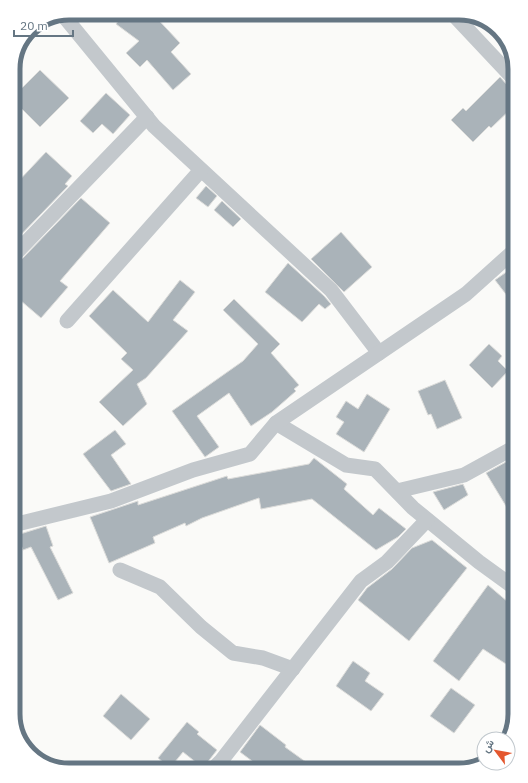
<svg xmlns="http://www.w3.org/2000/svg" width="528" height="783" viewBox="0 0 528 783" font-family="'IBM Plex Sans',Vazirmatn,sans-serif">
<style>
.building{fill:#aab3b9;stroke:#dcdcda}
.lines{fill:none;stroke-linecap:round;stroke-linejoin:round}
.minor{stroke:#c3c8cc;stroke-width:15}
.rim{fill:none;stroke:#657683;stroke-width:5}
</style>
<rect width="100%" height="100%" fill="#fafaf8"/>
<!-- building -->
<g class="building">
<polygon points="124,13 152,13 180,43 171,52 191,74 173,90 147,60 140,67 126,53 139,41 116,24"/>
<polygon points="40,70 69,98 40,127 13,100 13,97"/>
<polygon points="500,77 508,86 515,89 515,105 491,128 489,126 473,142 451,120 463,108 466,111"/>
<polygon points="106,93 130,115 113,134 102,124 93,133 80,121"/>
<polygon points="46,152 72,176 65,184 68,186 13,243 13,187"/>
<polygon points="206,186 217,196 208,207 196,198"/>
<polygon points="81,198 110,223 60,281 68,287 41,318 13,294 13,265 19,262"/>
<polygon points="222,201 241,219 233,227 214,210"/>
<polygon points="341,232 372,267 344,292 311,259"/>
<polygon points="288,263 324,296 331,304 325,309 319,304 302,322 265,292"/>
<polygon points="515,266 515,306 495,280"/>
<polygon points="180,280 195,292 173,320 188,331 146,378 137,384 147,404 123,426 99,402 133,370 121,359 127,353 89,316 113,290 148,322"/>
<polygon points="234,299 280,344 271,353 299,385 294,389 296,391 272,412 251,426 229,393 197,416 219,447 205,457 172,411 243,361 258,344 223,310"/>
<polygon points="489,344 502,356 498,361 508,371 492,388 469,365"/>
<polygon points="445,380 462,418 437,429 431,414 428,415 418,391"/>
<polygon points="367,394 390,409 364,452 336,434 344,422 336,417 346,401 358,409"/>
<polygon points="115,430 126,444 111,455 131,484 111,491 83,454"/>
<polygon points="515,457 515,521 486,473"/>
<polygon points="314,458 347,484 344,489 373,515 379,508 406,529 398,537 376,550 312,499 261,509 259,498 202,518 186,526 185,523 153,537 155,543 109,563 90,517 138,501 138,505 227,476 228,479 309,464"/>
<polygon points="463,484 468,495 444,510 433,492"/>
<polygon points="46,526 53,546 50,547 73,593 58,600 31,547 23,550 17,535"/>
<polygon points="432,540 467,568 409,641 358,600 367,588 392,569 412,548"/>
<polygon points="488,585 515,608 515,652 506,664 483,649 459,681 433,661"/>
<polygon points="353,661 370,673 365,681 384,694 371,711 336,686"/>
<polygon points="451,688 475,705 454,733 430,716"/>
<polygon points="121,694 150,719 131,740 103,716"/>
<polygon points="187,722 199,732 197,734 217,750 203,768 183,752 170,768 158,758"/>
<polygon points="260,725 286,745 285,747 317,770 264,770 240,752"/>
</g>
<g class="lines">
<!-- minor -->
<g class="minor">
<polyline points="452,13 515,80"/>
<polyline points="63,15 154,126 331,290 379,353"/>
<polyline points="13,256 147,117"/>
<polyline points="67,321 201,170"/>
<polyline points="276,423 346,465 375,469 413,508 479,562 515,588"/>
<polyline points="397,491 464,475 515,447"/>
<polyline points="13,525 111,501 193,470 250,454 276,423 466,294 515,250"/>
<polyline points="120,570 160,587 201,627 233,653 263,658 293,669"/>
<polyline points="212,770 221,761 361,581 387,562 427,520"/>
</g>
</g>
<!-- crop -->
<path d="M0 0H528V783H0ZM69 20H459A49 49 0 0 1 508 69V714A49 49 0 0 1 459 763H69A49 49 0 0 1 20 714V69A49 49 0 0 1 69 20Z" fill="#fff" fill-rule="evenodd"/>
<path class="rim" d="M69 20H459A49 49 0 0 1 508 69V714A49 49 0 0 1 459 763H69A49 49 0 0 1 20 714V69A49 49 0 0 1 69 20Z"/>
<!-- north arrow -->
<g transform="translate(496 751) rotate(302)"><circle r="19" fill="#ffffff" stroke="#c1c8cd"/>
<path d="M0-3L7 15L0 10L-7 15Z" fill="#e4572e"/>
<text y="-6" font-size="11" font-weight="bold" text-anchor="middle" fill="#657683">ش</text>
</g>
<!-- scale -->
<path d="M14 30v6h59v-6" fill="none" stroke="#657683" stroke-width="2"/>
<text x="20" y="30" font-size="12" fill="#657683" stroke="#ffffff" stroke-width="3" paint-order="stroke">20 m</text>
</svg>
